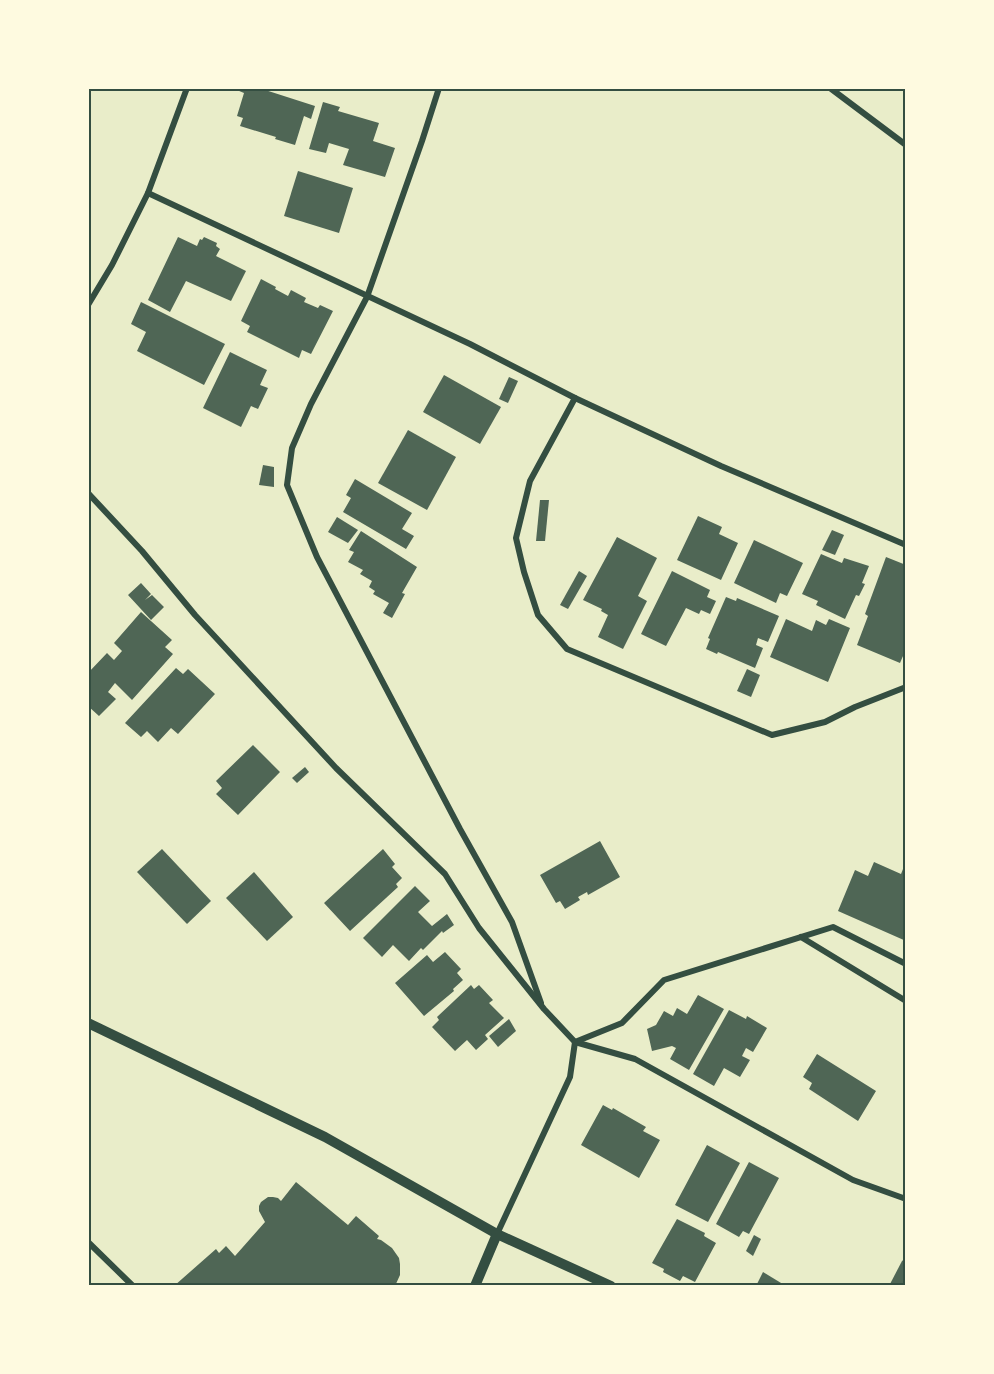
<svg xmlns="http://www.w3.org/2000/svg" width="994" height="1374" viewBox="0 0 994 1374" font-family="Barlow,sans-serif">
<style>
.building{fill:#4f6655}
.lines{fill:none;stroke-linecap:round;stroke-linejoin:round}
.minor{stroke:#344e41;stroke-width:6}
.tertiary{stroke:#344e41;stroke-width:10}
.neatline{fill:none;stroke:#344e41;stroke-width:2}
</style>
<rect width="100%" height="100%" fill="#e9edc9"/>
<!-- building -->
<g class="building">
<polygon points="232,88 259,88 315,106 311,119 304,116 295,145 275,139 276,137 240,126 243,118 237,116 244,93"/>
<polygon points="323,102 340,107 338,111 379,123 373,141 395,148 385,177 343,165 349,149 329,143 326,153 309,149"/>
<polygon points="298,171 353,188 339,233 284,216"/>
<polygon points="178,237 197,246 200,239 202,240 204,237 217,243 216,246 220,249 216,256 246,271 231,301 186,281 170,312 148,300"/>
<polygon points="261,279 276,287 275,289 288,296 291,290 306,298 304,302 318,308 320,305 333,311 311,354 302,350 299,358 247,332 250,326 241,321"/>
<polygon points="141,302 225,344 204,385 137,351 146,332 131,324"/>
<polygon points="230,352 267,370 260,385 268,388 258,409 251,406 241,427 203,408"/>
<polygon points="444,375 501,407 480,444 423,412"/>
<polygon points="509,377 518,381 508,403 499,399"/>
<polygon points="408,430 456,457 427,510 378,483"/>
<polygon points="263,465 274,467 274,487 259,485"/>
<polygon points="355,479 412,513 402,529 414,536 406,549 343,512 351,498 346,495"/>
<polygon points="540,500 549,500 545,541 536,541"/>
<polygon points="698,516 722,527 719,534 738,543 721,580 677,560"/>
<polygon points="337,517 358,530 348,543 328,532"/>
<polygon points="832,530 844,535 835,555 822,550"/>
<polygon points="361,531 417,567 402,593 405,594 392,618 383,613 389,603 373,594 375,591 369,587 372,581 360,574 363,570 348,562 354,552 349,550"/>
<polygon points="617,537 657,558 638,596 647,601 623,649 598,637 608,615 601,611 602,609 583,600"/>
<polygon points="754,540 803,563 787,596 780,593 776,603 734,583"/>
<polygon points="821,554 842,563 844,558 869,566 862,583 865,584 859,596 856,595 845,619 816,605 818,601 802,594"/>
<polygon points="886,557 906,565 906,649 900,663 857,645 868,616 865,614"/>
<polygon points="579,571 587,576 568,609 560,605"/>
<polygon points="672,571 710,590 707,597 716,601 710,614 701,610 699,614 686,608 666,646 641,634"/>
<polygon points="141,583 151,594 145,600 152,595 164,607 151,620 128,595"/>
<polygon points="726,597 736,601 737,598 779,616 768,642 758,638 756,645 763,648 755,668 718,652 717,654 706,649 710,639 708,638"/>
<polygon points="141,612 172,640 165,647 173,654 132,700 115,683 108,692 116,699 99,716 88,706 88,673 107,653 114,660 122,651 114,643"/>
<polygon points="786,619 812,631 816,620 826,625 829,619 850,628 828,682 770,657"/>
<polygon points="176,668 183,674 188,669 215,694 178,734 171,728 158,742 147,731 141,737 125,723"/>
<polygon points="747,669 760,675 751,697 737,691"/>
<polygon points="253,745 280,772 238,815 216,794 222,788 216,781"/>
<polygon points="305,767 309,772 297,783 292,778"/>
<polygon points="600,841 620,877 588,895 587,892 578,897 580,900 565,909 560,901 556,903 540,875"/>
<polygon points="162,849 211,901 187,924 137,872"/>
<polygon points="383,849 395,864 392,867 402,878 396,884 398,887 350,931 324,903"/>
<polygon points="874,862 901,874 903,869 906,870 906,941 838,911 855,870 868,876"/>
<polygon points="254,872 293,917 267,941 226,898"/>
<polygon points="415,886 430,901 418,912 432,926 447,914 454,925 443,933 442,931 423,950 421,948 409,961 393,945 382,957 363,938"/>
<polygon points="445,952 461,969 457,973 463,980 453,989 454,991 424,1016 395,983 427,955 433,962"/>
<polygon points="471,985 474,989 479,985 493,1000 489,1003 504,1018 485,1035 488,1039 476,1050 467,1040 455,1051 432,1027 439,1020 437,1017"/>
<polygon points="698,995 724,1009 689,1070 670,1059 676,1048 672,1046 652,1051 647,1029 656,1025 664,1011 673,1016 677,1008 687,1014"/>
<polygon points="729,1010 746,1019 747,1016 767,1028 753,1052 746,1048 742,1056 750,1060 740,1077 724,1068 714,1086 693,1074"/>
<polygon points="509,1019 516,1031 498,1047 489,1036"/>
<polygon points="817,1054 876,1091 858,1121 809,1089 812,1083 803,1077"/>
<polygon points="603,1105 612,1110 613,1108 646,1127 643,1131 660,1140 639,1178 581,1145"/>
<polygon points="707,1145 740,1163 708,1222 675,1205"/>
<polygon points="749,1162 779,1178 749,1234 743,1231 739,1237 716,1224"/>
<polygon points="296,1182 348,1225 356,1216 379,1236 377,1239 381,1240 392,1248 399,1258 400,1264 400,1275 395,1286 174,1286 216,1249 219,1253 226,1246 235,1256 265,1222 259,1211 259,1206 261,1202 268,1197 273,1197 278,1198 281,1201"/>
<polygon points="677,1219 705,1233 704,1236 716,1243 695,1282 683,1276 680,1281 663,1272 664,1269 652,1263"/>
<polygon points="754,1235 761,1239 753,1256 746,1251"/>
<polygon points="906,1258 906,1286 889,1286 902,1261"/>
<polygon points="763,1272 786,1286 756,1286"/>
</g>
<g class="lines">
<!-- minor -->
<g class="minor">
<polyline points="439,88 422,141 367,297 311,404 292,448 287,485 317,557 460,829 512,922 541,1003"/>
<polyline points="830,88 906,145"/>
<polyline points="148,193 470,344 575,398 721,466 906,545"/>
<polyline points="88,305 112,265 148,193 187,88"/>
<polyline points="575,398 530,481 516,538 524,572 538,615 567,649 772,735 825,722 855,707 906,687"/>
<polyline points="88,493 142,551 195,615 336,768 445,874 479,928 544,1009 575,1042 635,1059 853,1180 906,1199"/>
<polyline points="801,937 906,1001"/>
<polyline points="575,1042 622,1023 664,980 833,927 906,964"/>
<polyline points="497,1234 570,1077 575,1042"/>
<polyline points="88,1242 133,1286"/>
</g>
<!-- tertiary -->
<g class="tertiary">
<polyline points="88,1023 325,1137 497,1234 611,1286"/>
<polyline points="475,1286 497,1234"/>
</g>
</g>
<!-- border -->
<rect width="994" height="1374" fill="none" stroke="#fefae0" stroke-width="180"/>
<rect x="90" y="90" width="814" height="1194" class="neatline"/>
</svg>
